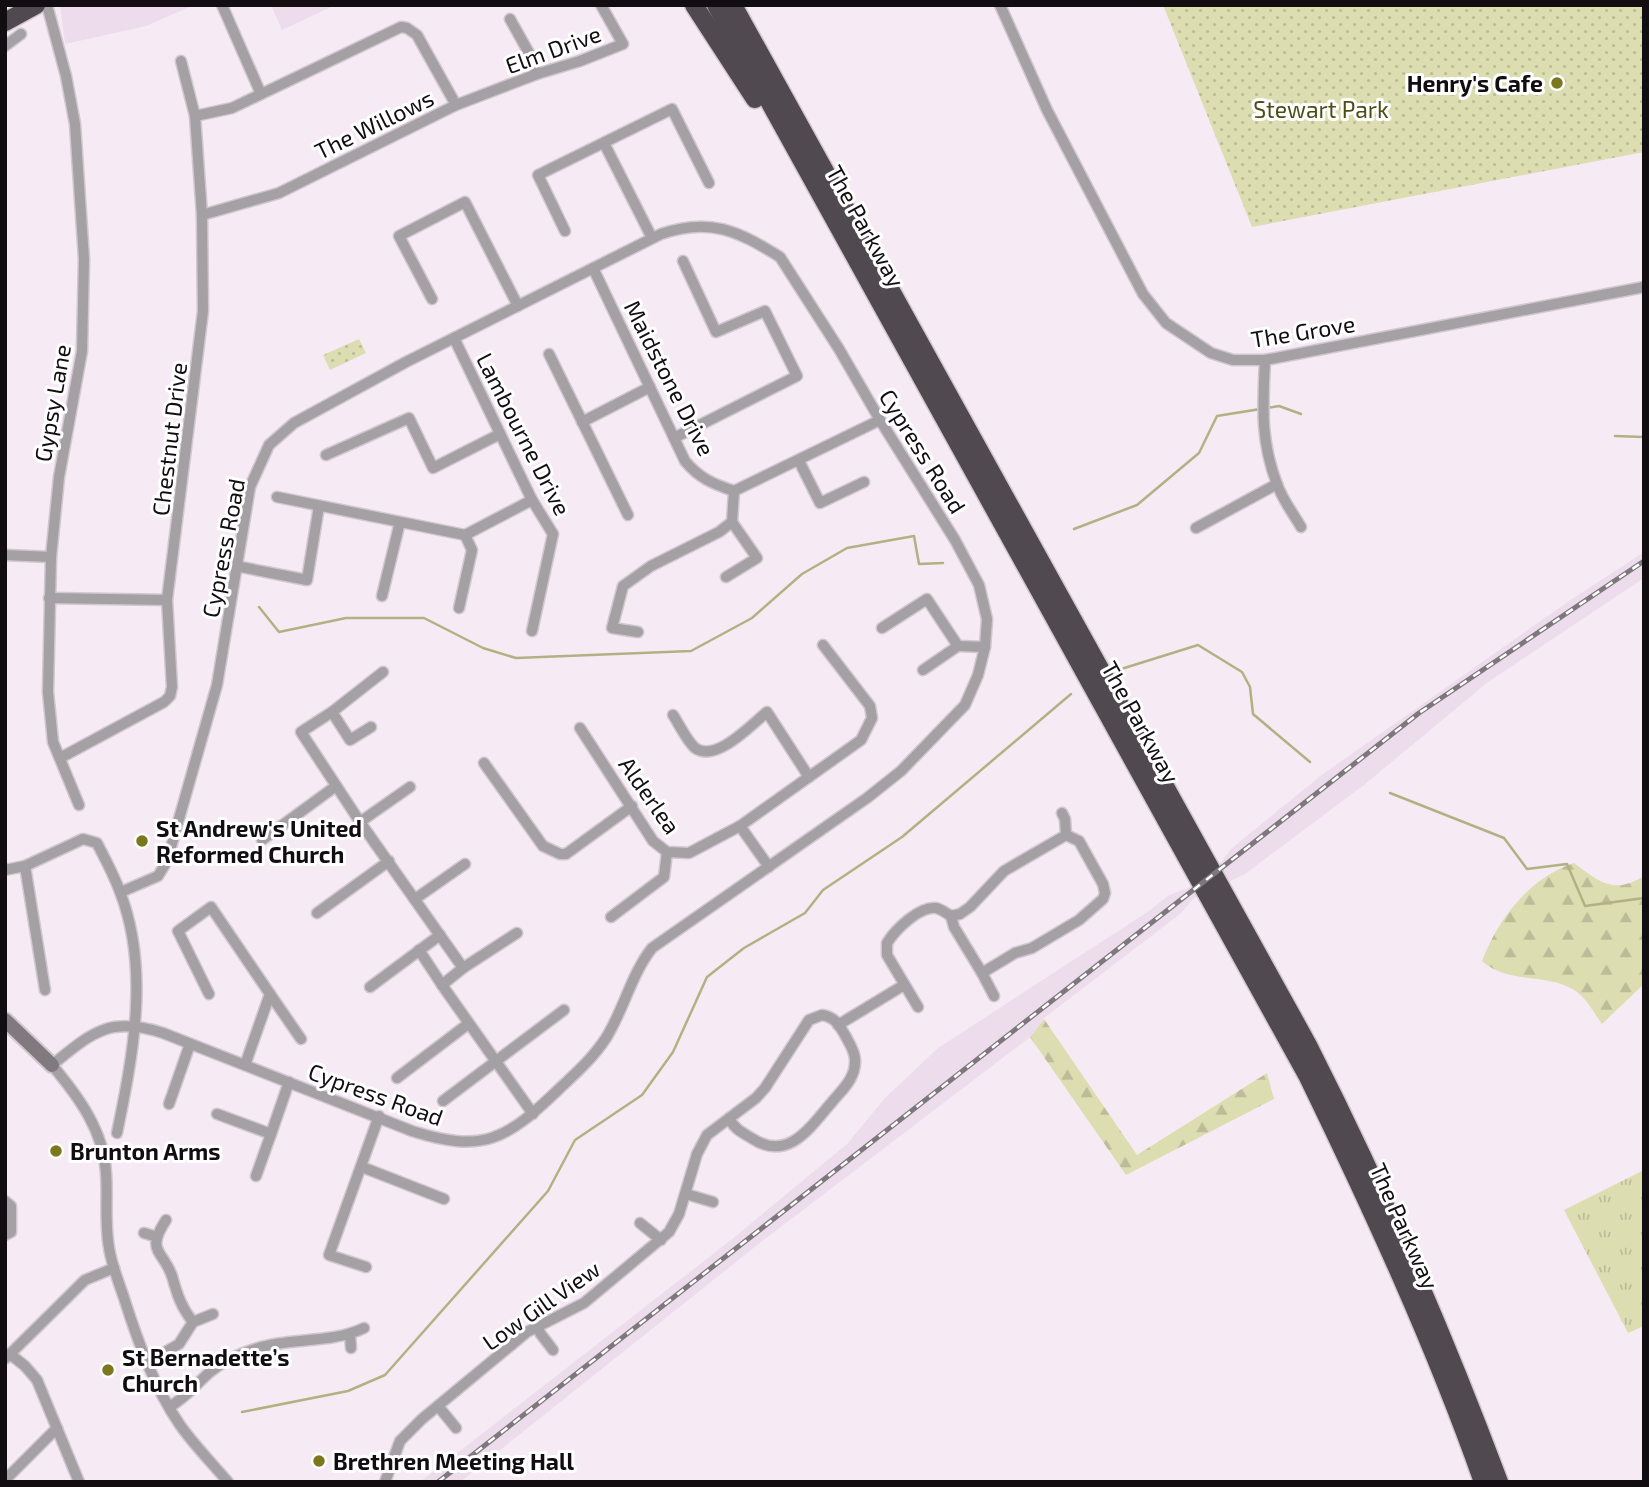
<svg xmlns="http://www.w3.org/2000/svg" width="1649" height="1487" viewBox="0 0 1649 1487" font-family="'Exo 2',sans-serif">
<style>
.built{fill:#eddceb}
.grass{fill:url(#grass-tufts)}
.forest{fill:url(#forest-firs)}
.park{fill:url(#park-dots)}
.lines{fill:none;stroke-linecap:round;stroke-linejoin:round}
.stream{stroke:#b2b183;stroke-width:2.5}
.street-casing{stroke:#d1c7d0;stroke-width:13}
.secondary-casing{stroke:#d1c7d0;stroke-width:18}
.highway-casing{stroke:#d1c7d0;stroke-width:21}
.street{stroke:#a4a0a4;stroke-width:10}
.secondary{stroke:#807a7f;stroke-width:14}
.highway{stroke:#514950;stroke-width:18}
.rail-casing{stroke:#7e777d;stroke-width:5}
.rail{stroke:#fff;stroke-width:2.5;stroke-dasharray:8;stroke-linecap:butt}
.poi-dot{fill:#7b771c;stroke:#fff;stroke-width:2.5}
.labels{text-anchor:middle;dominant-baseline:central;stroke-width:6;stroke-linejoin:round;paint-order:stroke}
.street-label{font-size:23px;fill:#110d11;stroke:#fff}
.poi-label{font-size:23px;font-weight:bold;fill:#110d11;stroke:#fff;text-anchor:start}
.park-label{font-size:23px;fill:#4f4d16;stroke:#fff}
</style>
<defs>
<pattern id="grass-tufts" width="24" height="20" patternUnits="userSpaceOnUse" patternTransform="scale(1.75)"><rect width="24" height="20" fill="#ddddb2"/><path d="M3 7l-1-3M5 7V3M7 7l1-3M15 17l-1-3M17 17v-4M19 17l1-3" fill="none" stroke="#bdbc98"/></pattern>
<pattern id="forest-firs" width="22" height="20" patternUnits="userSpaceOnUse" patternTransform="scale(1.75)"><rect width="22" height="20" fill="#ddddb2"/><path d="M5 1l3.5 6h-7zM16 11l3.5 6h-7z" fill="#bdbc98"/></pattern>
<pattern id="park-dots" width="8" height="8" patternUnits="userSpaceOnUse" patternTransform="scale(1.75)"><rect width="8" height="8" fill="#ddddb2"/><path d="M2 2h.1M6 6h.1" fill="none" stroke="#bdbc98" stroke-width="1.8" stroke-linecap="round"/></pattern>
</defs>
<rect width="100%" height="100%" fill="#f6ebf4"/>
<!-- built -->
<g class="built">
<polygon points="60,5 194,5 146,26 65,44"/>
<polygon points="271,5 335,5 282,30"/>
<polygon points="1644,552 1644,578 1488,682 1364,785 1245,874 1194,898 1180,914 1044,1018 1030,1037 761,1242 460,1482 420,1482 731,1240 847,1144 885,1098 938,1048 1149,911 1169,895 1188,888 1222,861 1232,848 1323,774 1569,601"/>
</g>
<!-- grass -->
<polygon class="grass" points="1644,1170 1644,1326 1628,1333 1564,1210"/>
<!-- forest -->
<g class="forest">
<path d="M1574,863C1599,882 1614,895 1644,876V984L1602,1024C1594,1013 1586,997 1574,990C1546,973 1507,984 1482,961C1498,919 1530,877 1574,863Z"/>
<polygon points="1044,1019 1137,1155 1267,1073 1274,1099 1126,1175 1030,1037"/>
</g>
<!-- park -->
<g class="park">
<polygon points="1163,5 1644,5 1644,152 1252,227"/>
<polygon points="359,339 366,353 330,370 323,355"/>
</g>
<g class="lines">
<!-- stream -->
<g class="stream">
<polyline points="1615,436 1644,437"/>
<polyline points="1074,529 1137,505 1199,453 1217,416 1279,406 1301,414"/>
<polyline points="259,607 279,632 346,618 424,618 483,648 516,658 691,651 752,618 802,574 847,548 914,536 919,564 943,563"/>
<polyline points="1118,670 1198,645 1242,672 1250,687 1253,714 1310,762"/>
<polyline points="1390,793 1504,838 1527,869 1567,864 1585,906 1644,898"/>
<polyline points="242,1412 348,1391 385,1375 548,1191 575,1140 642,1095 673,1052 707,977 744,948 805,913 823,890 902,837 1071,694"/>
</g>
<!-- street casing -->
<g class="street-casing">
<g id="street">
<polyline points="47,5 66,76 75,124 84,259 82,351 59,477 51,557 48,692 53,742 79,805"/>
<polyline points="222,5 261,94"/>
<polyline points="1000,5 1047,110 1143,294 1166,323 1211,353 1233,360 1265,360 1644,287"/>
<polyline points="510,19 529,53 537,74"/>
<polyline points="5,46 21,34"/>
<polyline points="456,105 537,74 580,61 623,44 601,5"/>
<polyline points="195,116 232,108 401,27 407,28 417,35 456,105 279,193 202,215"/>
<polyline points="604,143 652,238"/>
<polyline points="565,231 538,175 672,109 709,183"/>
<path d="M593,268L685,461C699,478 713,484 734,491L880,420"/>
<polyline points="432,299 399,236 465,202 518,306"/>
<polyline points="454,338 532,500 553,534 532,631"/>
<polyline points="549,354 628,515"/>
<path d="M1265,360C1263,405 1260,440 1277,484C1282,499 1293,513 1301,527"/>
<polyline points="582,422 650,387"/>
<polyline points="674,438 797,376 765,311 716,332 683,261"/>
<polyline points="326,455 409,418 433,468 500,434"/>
<polyline points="799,461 820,503 864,482"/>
<polyline points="277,497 465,535 532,500"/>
<polyline points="1196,528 1277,484"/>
<polyline points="5,555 51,557"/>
<polyline points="236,566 307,580 319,506"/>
<polyline points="726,577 757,558 732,522"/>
<polyline points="382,596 400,522"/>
<polyline points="49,598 167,600"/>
<polyline points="459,608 472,550 465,535"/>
<polyline points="882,628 927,599 958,646 985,647"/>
<polyline points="638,632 612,628 623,586 651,566 719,532 732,522 734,491"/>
<polyline points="923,670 958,646"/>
<polyline points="383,672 332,712 301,732 360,822 463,968 442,985 533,1114"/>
<polyline points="332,712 350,740 371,727"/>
<path d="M673,715C679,724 687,741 695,748C716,763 751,725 767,712L809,777"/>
<polyline points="580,728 653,841 667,852 689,853 740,826"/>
<polyline points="60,758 164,702 170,696 172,687 167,600 203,311 202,215 195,116 181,61"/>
<polyline points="484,763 543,846 560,854 566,854 632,806"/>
<polyline points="1062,813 1065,819 1066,835"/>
<polyline points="360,822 410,787"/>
<polygon points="1066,835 1079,841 1103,884 1105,893 1103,899 1079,920 1032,948 1015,953 982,973 954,927 951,916 960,914 970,907 1004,871"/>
<polyline points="262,840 336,786"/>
<polyline points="25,866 45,990"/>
<polyline points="769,867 740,826 861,740 872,718 870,706 823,645"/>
<path d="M5,870L25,866L83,839L97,843C105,859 114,875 120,892C150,969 133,1055 117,1133"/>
<path d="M121,892L158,876L167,861L217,685L250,487L269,445L294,423L406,362L661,234C710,217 738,231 780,257L839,349L880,420L955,540L979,585L987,619L985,647L978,675L965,705L901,771L867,798L652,948C631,975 624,1009 606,1038C593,1058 576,1073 559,1089C507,1139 484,1154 412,1131L163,1033C109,1016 93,1032 52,1065C78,1096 104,1131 106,1173C108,1199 104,1227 110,1253C113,1268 119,1283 124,1298C138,1342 154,1387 180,1425C194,1445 212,1463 228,1482"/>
<polyline points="415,899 465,864"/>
<polyline points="317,913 389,861"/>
<polyline points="611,917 664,877 667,852"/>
<polyline points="419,950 442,985"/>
<polyline points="463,968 517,933"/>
<polyline points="982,973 994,996"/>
<polyline points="370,987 440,935"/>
<polyline points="209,994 178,931 211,907 270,994 245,1065"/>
<polyline points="270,994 301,1039"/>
<path d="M918,1007L887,955V943C895,930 919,906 936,908C941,909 946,913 951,916"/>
<polyline points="838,1025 904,985"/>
<polyline points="397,1078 468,1024"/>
<polyline points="443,1101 564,1010"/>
<polyline points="169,1104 190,1044"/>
<polyline points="217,1114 271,1134 289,1082"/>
<polyline points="362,1167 444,1199"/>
<polyline points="256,1176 271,1134"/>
<polyline points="686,1194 713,1202"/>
<polyline points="5,1201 11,1206 11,1232 5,1235"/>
<path d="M166,1220C145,1252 163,1250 172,1276C177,1294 181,1307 193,1322"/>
<polyline points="640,1223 661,1240"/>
<polyline points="144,1233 157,1237"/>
<polyline points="366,1267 329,1255 379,1116"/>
<polyline points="538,1326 540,1333 553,1350"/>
<polyline points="350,1335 351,1348"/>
<polyline points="10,1354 25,1366 37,1380 79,1482"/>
<polyline points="6,1358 85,1280 114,1268"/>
<polyline points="148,1362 179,1344 193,1322 213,1314"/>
<polyline points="438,1406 456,1428"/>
<path d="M169,1407C186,1398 196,1384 210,1372C223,1361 242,1353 258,1348C292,1337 331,1344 364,1328"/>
<polyline points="5,1480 57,1428"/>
<path d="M385,1482L400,1441L422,1419L527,1332L584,1303L669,1232L679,1214L697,1154L707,1135L756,1098L765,1088L809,1020L822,1015C835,1017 839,1025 845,1035C849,1043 855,1051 855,1060C856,1078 842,1090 832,1102C811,1126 789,1162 753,1139C743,1133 734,1129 729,1118"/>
</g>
</g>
<!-- secondary casing -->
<g class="secondary-casing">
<polyline id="secondary" points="5,1020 52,1065"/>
</g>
<!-- highway casing -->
<g class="highway-casing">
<g id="highway">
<polyline points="694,5 755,99"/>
<path d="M716,5L1308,1077C1372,1209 1434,1343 1483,1482"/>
<path d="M733,5L1308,1045C1380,1187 1443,1332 1499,1482"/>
<polyline points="5,22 36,5"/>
</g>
</g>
<!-- street -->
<use href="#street" class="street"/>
<!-- secondary -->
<use href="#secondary" class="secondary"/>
<!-- highway -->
<use href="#highway" class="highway"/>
<!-- rail casing -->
<g class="rail-casing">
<polyline id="rail" points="438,1482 1419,713 1644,561"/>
</g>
<!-- rail -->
<use href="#rail" class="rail"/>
</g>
<!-- markers -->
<g class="poi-dot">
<circle cx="1557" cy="83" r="7"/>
<circle cx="142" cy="841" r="7"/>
<circle cx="56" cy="1151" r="7"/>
<circle cx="108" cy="1370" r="7"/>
<circle cx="319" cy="1461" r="7"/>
</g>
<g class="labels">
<!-- street labels -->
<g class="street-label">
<text transform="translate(553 49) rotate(-20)">Elm Drive</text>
<text transform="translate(374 124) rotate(-26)">The Willows</text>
<text transform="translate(866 226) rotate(61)">The Parkway</text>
<text transform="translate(1303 331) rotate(-9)">The Grove</text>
<text transform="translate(670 378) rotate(63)">Maidstone Drive</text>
<text transform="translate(52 403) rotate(-80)">Gypsy Lane</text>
<text transform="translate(524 434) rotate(63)">Lambourne Drive</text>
<text transform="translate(169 439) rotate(-83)">Chestnut Drive</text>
<text transform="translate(923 451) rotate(58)">Cypress Road</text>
<text transform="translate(223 548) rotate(-79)">Cypress Road</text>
<text transform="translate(1141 722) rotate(61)">The Parkway</text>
<text transform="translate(650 795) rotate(55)">Alderlea</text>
<text transform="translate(376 1094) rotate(20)">Cypress Road</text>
<text transform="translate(1405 1226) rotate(66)">The Parkway</text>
<text transform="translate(541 1305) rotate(-35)">Low Gill View</text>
</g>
<!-- poi labels -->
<g class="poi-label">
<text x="1543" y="83" text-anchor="end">Henry's Cafe</text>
<text x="156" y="828">St Andrew's United<tspan x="156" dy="26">Reformed Church</tspan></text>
<text x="70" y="1151">Brunton Arms</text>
<text x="122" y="1357">St Bernadette’s<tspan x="122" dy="26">Church</tspan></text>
<text x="333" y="1461">Brethren Meeting Hall</text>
</g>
<!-- park labels -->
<g class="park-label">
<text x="1321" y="109">Stewart Park</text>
</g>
</g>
<!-- border -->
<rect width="1649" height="1487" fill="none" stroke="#110d11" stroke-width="14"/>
</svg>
